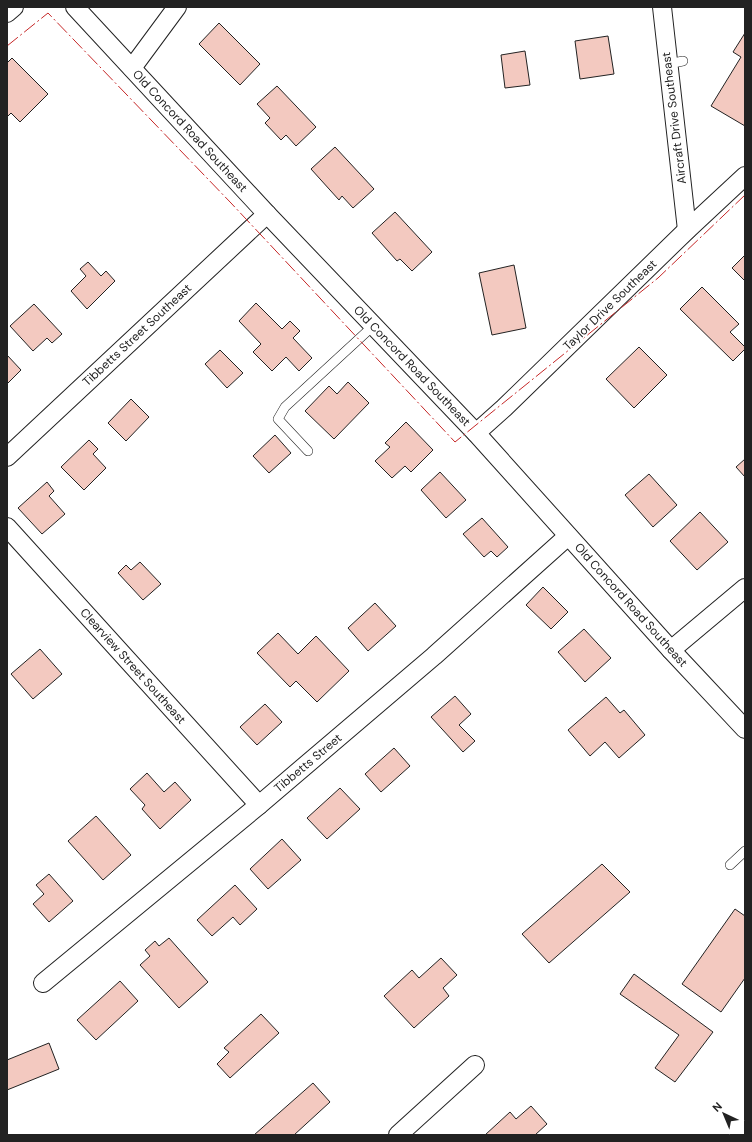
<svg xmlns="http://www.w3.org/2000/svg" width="752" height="1142" viewBox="0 0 752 1142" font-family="'DM Sans',sans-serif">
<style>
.building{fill:#f3c9c0;stroke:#222}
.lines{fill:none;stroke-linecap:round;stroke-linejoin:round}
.lane-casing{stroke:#222;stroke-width:10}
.street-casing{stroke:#222;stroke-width:20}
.lane{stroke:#fff;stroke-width:9}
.street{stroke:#fff;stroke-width:18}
.power{stroke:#c62828;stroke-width:1;stroke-dasharray:14 3 2 3;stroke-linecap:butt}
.labels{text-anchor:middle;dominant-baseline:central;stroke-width:3;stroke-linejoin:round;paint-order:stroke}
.street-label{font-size:12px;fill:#222;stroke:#fff}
</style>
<rect width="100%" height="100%" fill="#fff"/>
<!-- building -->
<g class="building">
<polygon points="219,23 260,64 240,85 199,44"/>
<polygon points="745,33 745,126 711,106 741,57 733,52"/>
<polygon points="608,36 614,74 580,79 575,41"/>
<polygon points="525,51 530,85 505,88 501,55"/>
<polygon points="12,58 48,94 20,122 11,113 7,117 7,63"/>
<polygon points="277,86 316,127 296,146 286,135 281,140 265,123 270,118 257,104"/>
<polygon points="335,147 374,189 353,208 342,196 339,200 311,169"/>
<polygon points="395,212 432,252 412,271 400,259 397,261 372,233"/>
<polygon points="745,255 745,281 732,268"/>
<polygon points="88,262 101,276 106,271 115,281 87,309 71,291 86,276 80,269"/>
<polygon points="514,265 526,328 492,335 479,273"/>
<polygon points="702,287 739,324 730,332 745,347 745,349 733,361 680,309"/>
<polygon points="256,303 282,329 290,321 300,331 293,338 312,358 299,371 286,357 272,371 253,352 261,344 239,321"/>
<polygon points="34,304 62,334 52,343 47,338 33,351 10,326"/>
<polygon points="639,347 667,375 634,408 606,379"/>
<polygon points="220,350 243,373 227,388 205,364"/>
<polygon points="7,355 21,370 7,384"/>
<polygon points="348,382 369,403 334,439 305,411 329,386 337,394"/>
<polygon points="131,399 149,417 126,441 108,423"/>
<polygon points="406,422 433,450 411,472 405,466 392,478 375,461 390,447 385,443"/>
<polygon points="275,435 291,453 269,473 253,456"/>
<polygon points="89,440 98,449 93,454 106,468 84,490 61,467"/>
<polygon points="745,459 745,477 736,467"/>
<polygon points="440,472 466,500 446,518 421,490"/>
<polygon points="649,474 677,505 653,527 625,495"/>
<polygon points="47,482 54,491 49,496 65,514 42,534 18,508"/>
<polygon points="700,512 728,542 697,570 670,541"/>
<polygon points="482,518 508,547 497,557 491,551 484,557 463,534"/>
<polygon points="140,562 161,584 143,600 118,573 126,565 131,570"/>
<polygon points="543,587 568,612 551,629 526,605"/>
<polygon points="375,603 396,626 368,651 348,628"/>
<polygon points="584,629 611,658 585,682 558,652"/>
<polygon points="278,633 298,654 316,636 349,671 317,702 296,681 290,687 257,653"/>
<polygon points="40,649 62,674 33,699 11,674"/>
<polygon points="455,696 471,714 459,725 475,741 463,752 431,717"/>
<polygon points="606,697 620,713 624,710 645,735 619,758 605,742 590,756 568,730"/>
<polygon points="265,704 282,722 257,745 240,727"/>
<polygon points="394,748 410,766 381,792 365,774"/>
<polygon points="147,773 164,792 175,782 191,800 160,829 142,809 145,805 130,789"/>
<polygon points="340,788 360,809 327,839 307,818"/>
<polygon points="96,816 131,855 103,880 68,841"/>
<polygon points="282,839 301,860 268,889 250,869"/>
<polygon points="602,864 630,892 549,963 522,934"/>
<polygon points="49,874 73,901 49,922 33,904 44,894 36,885"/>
<polygon points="235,885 257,909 240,925 233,917 212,936 197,920"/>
<polygon points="735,909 745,916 745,978 721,1012 682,984"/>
<polygon points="169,938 208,982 179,1008 140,965 150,956 145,950 155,941 159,946"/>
<polygon points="441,958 457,975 443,988 449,996 414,1028 384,996 412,970 419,978"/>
<polygon points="634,974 713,1032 675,1082 655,1068 679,1035 620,994"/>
<polygon points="120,981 138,1001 96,1040 77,1020"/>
<polygon points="261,1014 279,1033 230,1078 217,1064 229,1052 224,1048"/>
<polygon points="49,1043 59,1069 7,1090 7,1060"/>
<polygon points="313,1083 330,1102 294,1135 254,1135"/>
<polygon points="531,1106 547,1124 535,1135 485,1135 510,1112 516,1119"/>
</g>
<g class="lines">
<!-- lane casing -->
<g class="lane-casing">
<g id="lane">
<polyline points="668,64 683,61"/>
<polyline points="308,451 278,419 285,407 373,326"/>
<polyline points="730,865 745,851"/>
</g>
</g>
<!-- street casing -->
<g class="street-casing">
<g id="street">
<polyline points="75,7 267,214 476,433 671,650 745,729"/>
<polyline points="662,7 687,230"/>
<polyline points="7,13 14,7"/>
<polyline points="132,68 177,7"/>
<polyline points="476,433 504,408 687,230 745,176"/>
<polyline points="7,457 267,214"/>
<polyline points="7,527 259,805"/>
<polyline points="671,650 745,588"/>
<polyline points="43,983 259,805 434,656 568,536"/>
<polyline points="398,1135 475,1065"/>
</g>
</g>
<!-- lane -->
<use href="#lane" class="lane"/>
<!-- street -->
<use href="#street" class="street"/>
<!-- power -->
<polyline class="power" points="7,46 48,13 231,203 455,442 658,278 745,195"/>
</g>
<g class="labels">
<!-- street labels -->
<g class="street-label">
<text transform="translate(674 118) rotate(-97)">Aircraft Drive Southeast</text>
<text transform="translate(190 131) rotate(47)">Old Concord Road Southeast</text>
<text transform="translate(610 305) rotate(-44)">Taylor Drive Southeast</text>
<text transform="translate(137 335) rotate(-43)">Tibbetts Street Southeast</text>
<text transform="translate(412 366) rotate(46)">Old Concord Road Southeast</text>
<text transform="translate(631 605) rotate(48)">Old Concord Road Southeast</text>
<text transform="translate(133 666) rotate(48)">Clearview Street Southeast</text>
<text transform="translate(308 763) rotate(-40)">Tibbetts Street</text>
</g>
</g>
<!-- border -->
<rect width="752" height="1142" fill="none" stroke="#222222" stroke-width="16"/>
<!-- north arrow -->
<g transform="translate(724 1114) rotate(316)" stroke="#ffffff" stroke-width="3" paint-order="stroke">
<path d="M0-3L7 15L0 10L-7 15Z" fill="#222222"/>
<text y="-6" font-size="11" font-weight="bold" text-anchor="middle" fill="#222222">N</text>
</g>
</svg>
